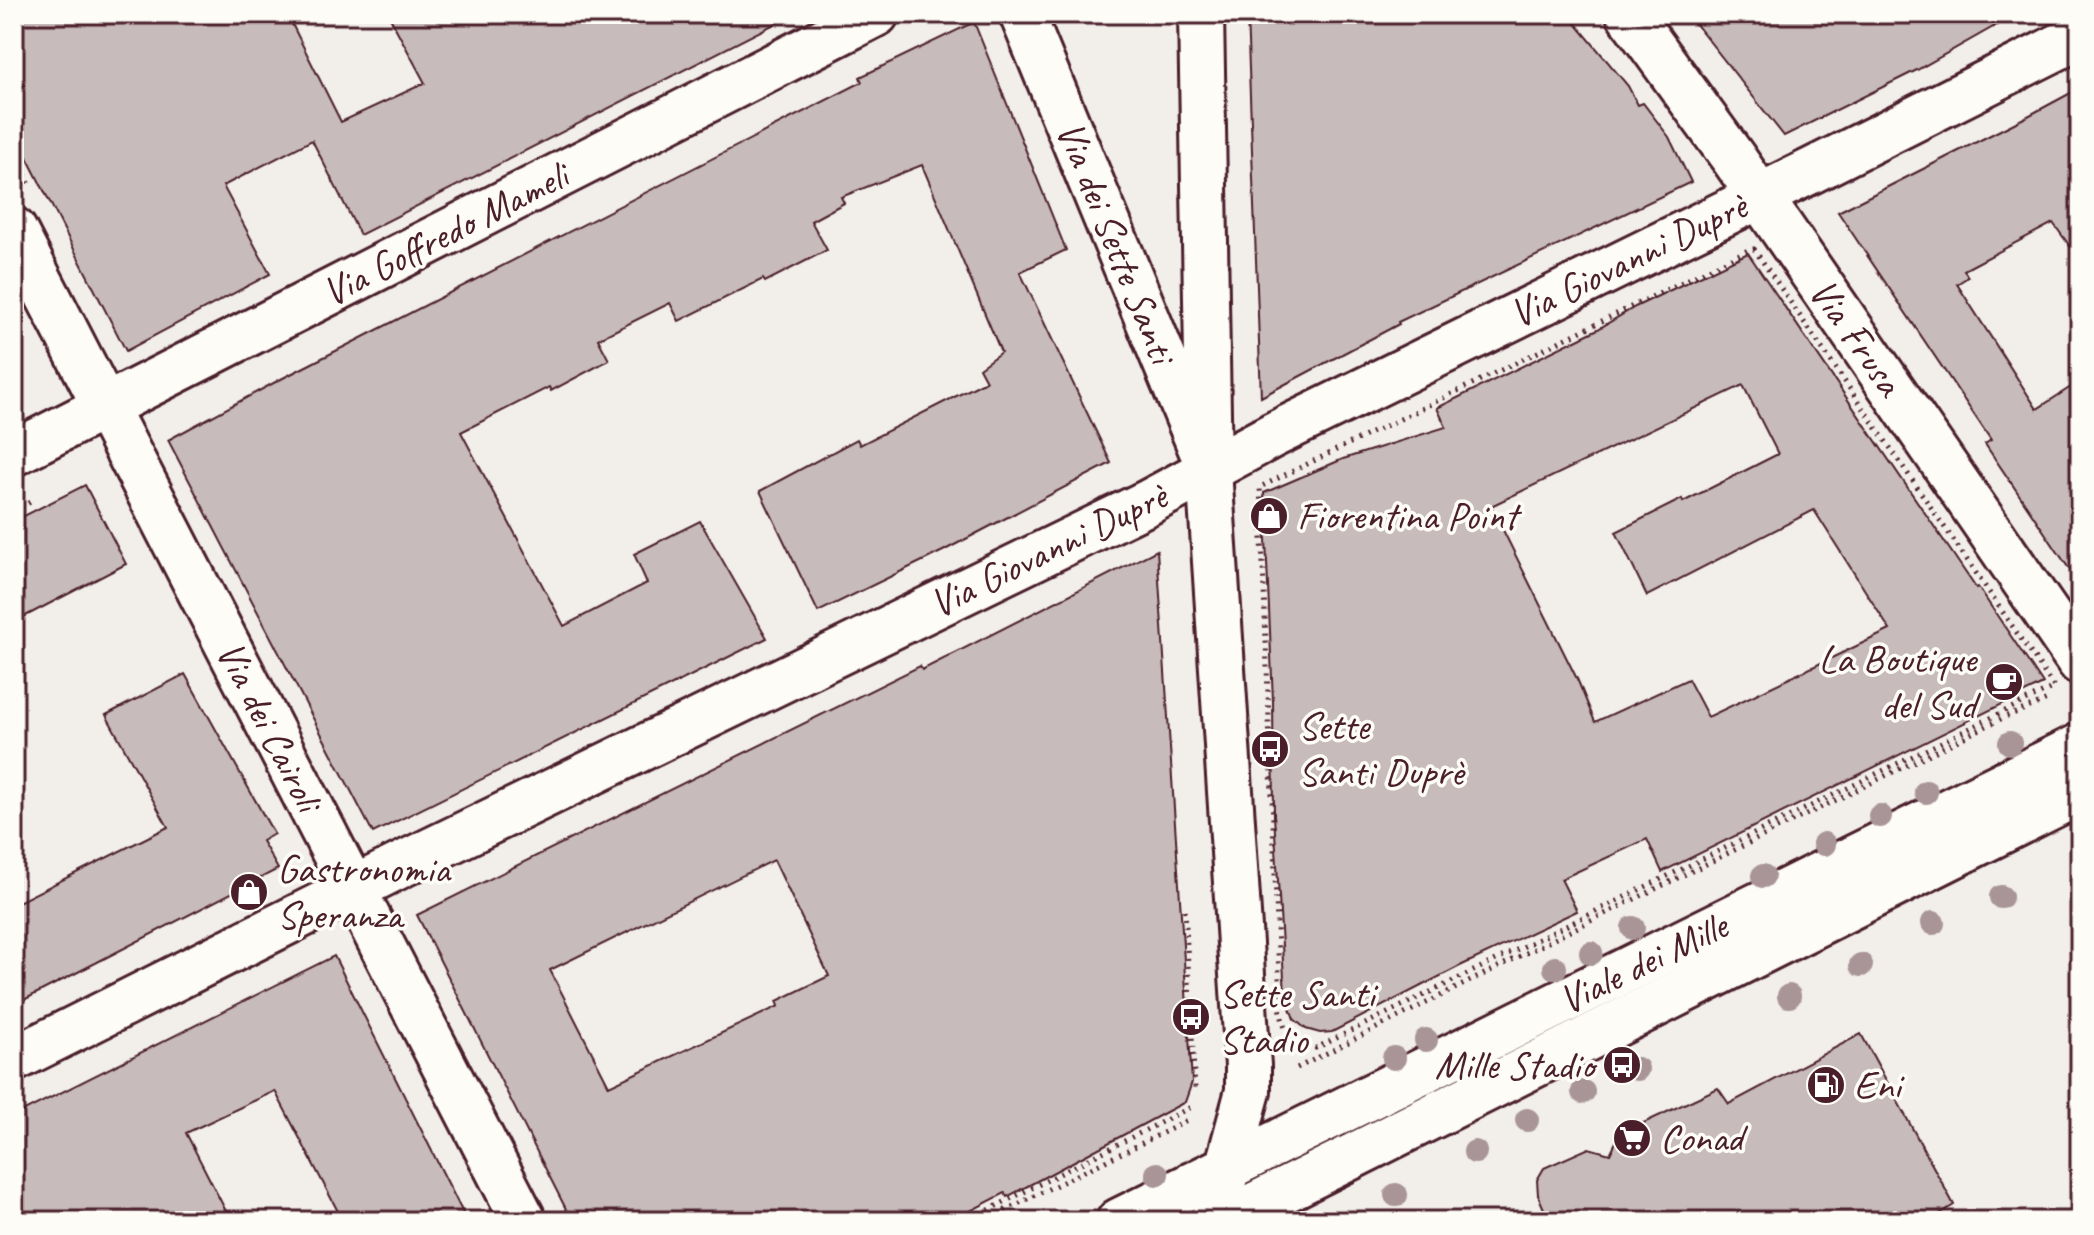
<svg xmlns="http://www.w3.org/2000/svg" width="2094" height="1235" viewBox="0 0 2094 1235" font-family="Caveat,sans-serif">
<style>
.building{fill:#c8bbbb;stroke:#4a1f2b;stroke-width:2;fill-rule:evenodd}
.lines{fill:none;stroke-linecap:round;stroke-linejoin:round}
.street-casing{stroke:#4a1f2b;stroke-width:50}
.secondary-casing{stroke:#4a1f2b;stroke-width:50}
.path{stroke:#4a1f2b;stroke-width:5;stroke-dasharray:2 6;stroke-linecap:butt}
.street{stroke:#fdfcf7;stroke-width:44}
.secondary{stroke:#fdfcf7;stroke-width:44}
.tree{fill:#a99598}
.labels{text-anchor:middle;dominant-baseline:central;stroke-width:7;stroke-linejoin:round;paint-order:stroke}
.street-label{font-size:40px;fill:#4a1f2b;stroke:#fdfcf7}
.poi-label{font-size:40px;fill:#4a1f2b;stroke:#fdfcf7;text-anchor:start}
</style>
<rect width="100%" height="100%" fill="#f2efeb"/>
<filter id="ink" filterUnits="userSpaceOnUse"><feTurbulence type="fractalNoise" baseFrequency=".0125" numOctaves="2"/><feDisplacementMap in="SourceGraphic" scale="16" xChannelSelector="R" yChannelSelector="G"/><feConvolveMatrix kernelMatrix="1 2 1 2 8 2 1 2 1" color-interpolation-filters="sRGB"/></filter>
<g filter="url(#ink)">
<!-- building -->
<g class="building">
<polygon points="14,14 287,14 341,122 425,83 388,14 794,14 360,235 312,140 223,186 270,274 126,351 14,132"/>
<polygon points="1247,14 1568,14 1628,86 1638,105 1643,103 1669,137 1691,182 1398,322 1399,324 1261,397"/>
<polygon points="1688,14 2016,14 1917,70 1784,136"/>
<polygon points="974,22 1066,250 1020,272 1111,463 943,551 818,612 760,491 857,439 860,445 986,381 979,368 1001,352 922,165 841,197 844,203 811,221 827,250 765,282 763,279 679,321 670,303 598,339 609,360 551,391 549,387 461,432 564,626 647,583 634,554 700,521 767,638 373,833 168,440 283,378 862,82 860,77"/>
<polygon points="2080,88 2080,260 2053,223 1964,270 1968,277 1957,284 2037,409 2080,381 2080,585 1985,444 1991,440 1838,212 2028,116"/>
<path d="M1748,253L1976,588L1978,587L2043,684L1662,872L1647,839L1561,879L1577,911L1458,967L1332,1032L1320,1033L1306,1029L1294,1019L1285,994L1274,816L1273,701L1264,493L1343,459L1446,427L1437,408L1598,329L1635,307ZM1743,385L1778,454L1683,502L1682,499L1616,532L1647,596L1814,510L1890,630L1708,717L1688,679L1595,722L1578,681L1491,506Z"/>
<polygon points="85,485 126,564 14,622 14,521"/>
<path d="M1157,550L1192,1082L1185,1102L1007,1197L1005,1193L951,1221H572L417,915L920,666L922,670ZM774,860L829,976L777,1001L779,1006L609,1086L550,970Z"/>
<polygon points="185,674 274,834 262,841 278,869 14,1005 14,904 168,827 106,715"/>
<polygon points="334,956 467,1221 343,1221 275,1091 186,1133 231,1221 14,1221 14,1116"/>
<polygon points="1861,1034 1954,1205 1928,1221 1549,1221 1538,1195 1537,1180 1544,1168 1589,1148 1610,1154 1620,1134 1718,1088 1729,1104"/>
</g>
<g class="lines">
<!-- street casing -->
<g class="street-casing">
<g id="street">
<polyline points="1022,14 1201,449"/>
<polyline points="1201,14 1209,470 1248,1066 1248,1091 1213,1221"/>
<polyline points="1629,14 1734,159 2080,662"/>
<polyline points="14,230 524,1221"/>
<polyline points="14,453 876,14"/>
<polyline points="14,1059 399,866 1147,503 1273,435 1813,170 2080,36"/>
</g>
</g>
<!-- secondary casing -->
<g class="secondary-casing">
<g id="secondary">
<polyline points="1119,1221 2080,746"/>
<polyline points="1223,1221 2080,792"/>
</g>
</g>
<!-- path -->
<g class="path">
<polyline points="14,153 29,183"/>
<path d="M1754,249L2054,687L1316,1048C1288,1041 1283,1032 1280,1004L1260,487L1748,250Z"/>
<polyline points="14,511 32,501"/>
<polyline points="1185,910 1195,1088"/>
<polyline points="1297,1068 1574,929 2005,717 2050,699"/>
<polyline points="967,1221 1191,1107"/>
<polyline points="983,1221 1187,1121"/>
</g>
<!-- street -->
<use href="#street" class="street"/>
<!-- secondary -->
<use href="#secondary" class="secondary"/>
</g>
<!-- trees -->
<g class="tree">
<circle cx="2010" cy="743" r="12"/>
<circle cx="1926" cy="792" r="12"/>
<circle cx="1880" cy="816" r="12"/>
<circle cx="1824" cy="844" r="12"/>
<circle cx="1763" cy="876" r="12"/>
<circle cx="2001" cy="897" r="12"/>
<circle cx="1933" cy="923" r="12"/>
<circle cx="1633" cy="928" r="12"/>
<circle cx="1591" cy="953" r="12"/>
<circle cx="1861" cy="965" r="12"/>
<circle cx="1555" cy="968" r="12"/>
<circle cx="1789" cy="996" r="12"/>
<circle cx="1426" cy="1040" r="12"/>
<circle cx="1394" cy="1058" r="12"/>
<circle cx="1637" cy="1069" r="12"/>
<circle cx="1583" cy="1092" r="12"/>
<circle cx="1527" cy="1120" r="12"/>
<circle cx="1475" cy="1152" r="12"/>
<circle cx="1157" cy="1174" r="12"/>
<circle cx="1396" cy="1195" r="12"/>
</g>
</g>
<!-- icons -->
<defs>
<g id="shop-disc" transform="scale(2)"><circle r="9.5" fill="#4a1f2b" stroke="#fdfcf7"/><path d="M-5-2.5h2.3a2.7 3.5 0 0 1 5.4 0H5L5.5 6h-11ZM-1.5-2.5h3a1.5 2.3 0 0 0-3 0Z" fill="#fff"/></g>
<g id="cafe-disc" transform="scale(2)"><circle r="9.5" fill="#4a1f2b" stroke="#fdfcf7"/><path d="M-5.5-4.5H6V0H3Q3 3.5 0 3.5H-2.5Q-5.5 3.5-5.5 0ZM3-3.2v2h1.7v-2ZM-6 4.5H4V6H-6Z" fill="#fff"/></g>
<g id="bus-disc" transform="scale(2)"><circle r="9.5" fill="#4a1f2b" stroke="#fdfcf7"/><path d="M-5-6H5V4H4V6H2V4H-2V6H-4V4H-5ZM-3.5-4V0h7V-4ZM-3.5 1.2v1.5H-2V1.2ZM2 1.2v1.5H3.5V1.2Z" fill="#fff"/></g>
<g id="fuel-disc" transform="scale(2)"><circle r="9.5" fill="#4a1f2b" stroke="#fdfcf7"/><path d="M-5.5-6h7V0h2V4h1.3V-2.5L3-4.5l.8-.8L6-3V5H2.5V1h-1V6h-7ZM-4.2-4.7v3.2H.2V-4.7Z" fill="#fff"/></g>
<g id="supermarket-disc" transform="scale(2)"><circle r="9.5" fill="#4a1f2b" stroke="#fdfcf7"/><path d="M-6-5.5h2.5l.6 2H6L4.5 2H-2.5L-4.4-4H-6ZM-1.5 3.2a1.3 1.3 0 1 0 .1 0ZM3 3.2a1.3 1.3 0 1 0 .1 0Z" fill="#fff"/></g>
</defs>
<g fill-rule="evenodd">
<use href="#shop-disc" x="1269" y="516"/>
<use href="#cafe-disc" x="2004" y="682"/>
<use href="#bus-disc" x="1270" y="749"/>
<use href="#shop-disc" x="249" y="892"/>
<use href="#bus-disc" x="1191" y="1017"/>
<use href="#bus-disc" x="1622" y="1065"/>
<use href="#fuel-disc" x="1826" y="1085"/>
<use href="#supermarket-disc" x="1632" y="1138"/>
</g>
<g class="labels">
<!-- street labels -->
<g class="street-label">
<text transform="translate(445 234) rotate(-27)">Via Goffredo Mameli</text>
<text transform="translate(1116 242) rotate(68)">Via dei Sette Santi</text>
<text transform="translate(1628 260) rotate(-26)">Via Giovanni Duprè</text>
<text transform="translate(1856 337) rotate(55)">Via Frusa</text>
<text transform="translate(1048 550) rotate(-26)">Via Giovanni Duprè</text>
<text transform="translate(269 726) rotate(63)">Via dei Cairoli</text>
<text transform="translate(1643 963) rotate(-26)">Viale dei Mille</text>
</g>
<!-- poi labels -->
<g class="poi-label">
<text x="1297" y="516">Fiorentina Point</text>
<text x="1976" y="659" text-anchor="end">La Boutique<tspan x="1976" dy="46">del Sud</tspan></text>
<text x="1298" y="726">Sette<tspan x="1298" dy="46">Santi Duprè</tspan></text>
<text x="277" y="869">Gastronomia<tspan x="277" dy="46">Speranza</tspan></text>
<text x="1219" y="994">Sette Santi<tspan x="1219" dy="46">Stadio</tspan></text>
<text x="1594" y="1065" text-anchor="end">Mille Stadio</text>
<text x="1854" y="1085">Eni</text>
<text x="1660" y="1138">Conad</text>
</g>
</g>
<!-- margin -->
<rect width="2094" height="1235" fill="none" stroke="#fdfcf7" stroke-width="48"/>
<rect x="24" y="24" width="2046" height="1187" fill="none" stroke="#4a1f2b" stroke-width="3" filter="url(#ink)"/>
</svg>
